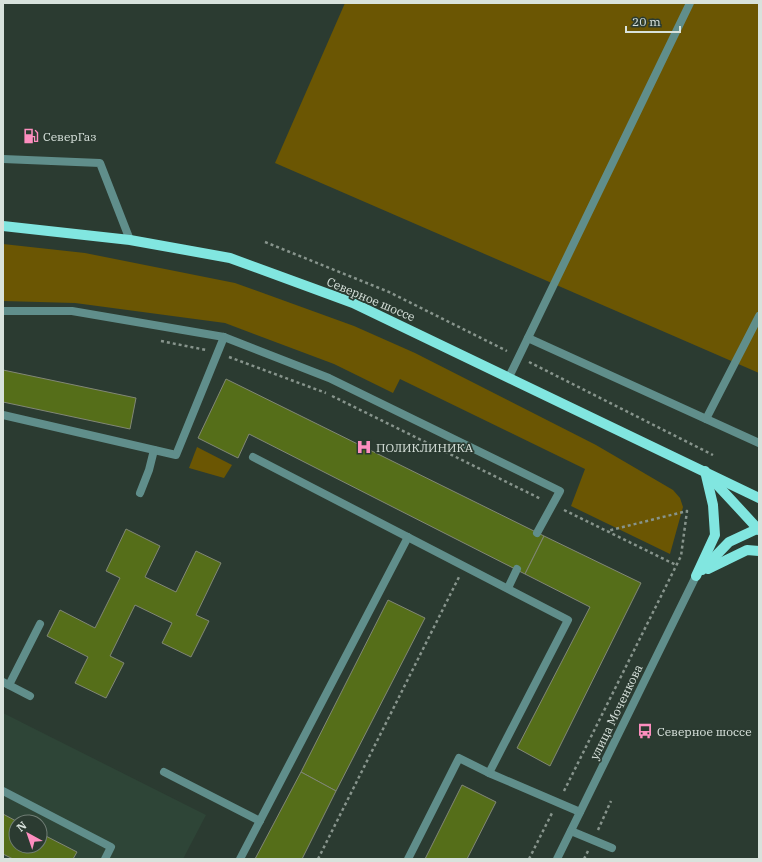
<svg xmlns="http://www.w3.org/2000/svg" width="762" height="862" viewBox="0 0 762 862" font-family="'IBM Plex Serif',serif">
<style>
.built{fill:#2e4537;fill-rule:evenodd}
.green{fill:#6b5603}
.building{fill:#556e19;stroke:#818776}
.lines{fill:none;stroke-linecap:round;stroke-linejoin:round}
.path{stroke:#87948c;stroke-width:2.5;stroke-dasharray:3 3;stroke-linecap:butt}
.service{stroke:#608e8b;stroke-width:8}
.tertiary{stroke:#608e8b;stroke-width:8}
.primary{stroke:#81e6e0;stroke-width:10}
.labels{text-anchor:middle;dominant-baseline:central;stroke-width:3.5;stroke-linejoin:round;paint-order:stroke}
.poi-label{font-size:12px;fill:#d8e2dc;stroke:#2b3b31;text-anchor:start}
.street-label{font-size:12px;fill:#d8e2dc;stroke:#2b3b31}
</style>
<rect width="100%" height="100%" fill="#2b3b31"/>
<!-- built -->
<path class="built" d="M3,713L206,815L183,859H3ZM16,822H40V846H16Z"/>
<!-- green -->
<g class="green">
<polygon points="345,3 759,3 759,373 275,163"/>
<polygon points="3,244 85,253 235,283 354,326 415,353 596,445 673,490 680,498 683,507 670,554 571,506 585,469 400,379 393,393 334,364 225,323 75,303 3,301"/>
<polygon points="197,447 232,465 224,478 189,468"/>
</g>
<!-- building -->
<g class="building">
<polygon points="3,370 136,398 130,429 3,402"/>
<polygon points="226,379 544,536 525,574 249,434 238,458 198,438"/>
<polygon points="126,529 160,546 145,577 176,592 196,551 221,563 196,615 209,621 191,657 162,643 172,623 135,605 110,656 124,663 106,698 75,683 88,657 47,636 60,610 95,628 120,578 106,571"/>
<polygon points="544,536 641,583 550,766 517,748 590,607 525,574"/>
<polygon points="388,600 425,618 336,791 301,772"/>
<polygon points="301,772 336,791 302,859 255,859"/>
<polygon points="462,785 496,802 467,859 425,859"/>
<polygon points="3,814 18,822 16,822 16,846 40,846 40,833 77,852 73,859 13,859 3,854"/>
</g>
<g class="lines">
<!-- path -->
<g class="path">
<polyline points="265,242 389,292 507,351"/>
<polyline points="161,341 206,350"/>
<polyline points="229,357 326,393"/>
<polyline points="529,362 713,455"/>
<polyline points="332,396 541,499"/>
<polyline points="564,510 676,565"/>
<polyline points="564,791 681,556 687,511 607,531"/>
<polyline points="598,830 611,801"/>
<polyline points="318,859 459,577"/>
<polyline points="529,859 552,813"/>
<polyline points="584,859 588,851"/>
</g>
<!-- service -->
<g class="service">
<polyline points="3,159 100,163 130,240"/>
<polyline points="3,311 72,311 224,337 329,378 560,491 537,533"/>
<polyline points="528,338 759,443"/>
<polyline points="509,377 690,3"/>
<polyline points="3,415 176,455 224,337"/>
<polyline points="706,419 759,316"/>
<polyline points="253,457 568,620 489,773 459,758 408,859"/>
<polyline points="140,493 149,470 154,450"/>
<polyline points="508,588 517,569"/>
<polyline points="3,682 30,696"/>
<polyline points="9,685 40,624"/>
<polyline points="164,772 260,821"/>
<polyline points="489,773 580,812"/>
<polyline points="3,791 111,847 105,859"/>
<polyline points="571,831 612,848"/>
<polyline points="240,859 408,537"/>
</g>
<!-- tertiary -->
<polyline class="tertiary" points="557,859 696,576"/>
<!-- primary -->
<g class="primary">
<polyline points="3,226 130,240 230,258 353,303 759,498"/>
<polyline points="709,476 759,530"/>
<polyline points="708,569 747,550 759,551"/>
<polyline points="702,570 729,542 759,528"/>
<polyline points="696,576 715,535 713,505 705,471"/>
</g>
</g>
<!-- icons -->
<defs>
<g id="fuel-bare" transform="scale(1.2)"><path d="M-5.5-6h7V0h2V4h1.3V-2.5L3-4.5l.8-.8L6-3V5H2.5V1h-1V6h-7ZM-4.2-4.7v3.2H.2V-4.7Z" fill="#fd8ebf" stroke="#2b3b31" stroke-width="2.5" paint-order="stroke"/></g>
<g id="hospital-bare" transform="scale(1.2)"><path d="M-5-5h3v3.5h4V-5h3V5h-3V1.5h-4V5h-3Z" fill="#fd8ebf" stroke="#2b3b31" stroke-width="2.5" paint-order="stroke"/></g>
<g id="bus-bare" transform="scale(1.2)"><path d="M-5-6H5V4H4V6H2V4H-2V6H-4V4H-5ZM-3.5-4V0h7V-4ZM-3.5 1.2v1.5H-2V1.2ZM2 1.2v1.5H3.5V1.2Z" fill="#fd8ebf" stroke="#2b3b31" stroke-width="2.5" paint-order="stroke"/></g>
</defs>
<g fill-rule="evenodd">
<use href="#fuel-bare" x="31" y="136"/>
<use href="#hospital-bare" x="364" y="447"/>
<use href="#bus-bare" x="645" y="731"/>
</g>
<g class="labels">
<!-- poi labels -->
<g class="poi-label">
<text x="43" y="136">СеверГаз</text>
<text x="376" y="447">ПОЛИКЛИНИКА</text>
<text x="657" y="731">Северное шоссе</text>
</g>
<!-- street labels -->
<g class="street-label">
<text transform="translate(371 299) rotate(23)">Северное шоссе</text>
<text transform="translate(616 712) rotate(-64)">улица Моченкова</text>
</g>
</g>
<!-- border -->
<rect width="762" height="862" fill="none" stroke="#d8e2dc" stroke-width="8"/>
<!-- north arrow -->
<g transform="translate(28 834) rotate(320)"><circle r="19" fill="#2b3b31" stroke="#707e75"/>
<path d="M0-3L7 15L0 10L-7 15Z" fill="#fd8ebf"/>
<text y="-6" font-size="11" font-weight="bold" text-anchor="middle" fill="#d8e2dc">N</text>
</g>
<!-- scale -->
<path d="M626 26v6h54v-6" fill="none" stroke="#d8e2dc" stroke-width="2"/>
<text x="632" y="26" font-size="12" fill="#d8e2dc" stroke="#2b3b31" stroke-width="3" paint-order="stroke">20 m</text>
</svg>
